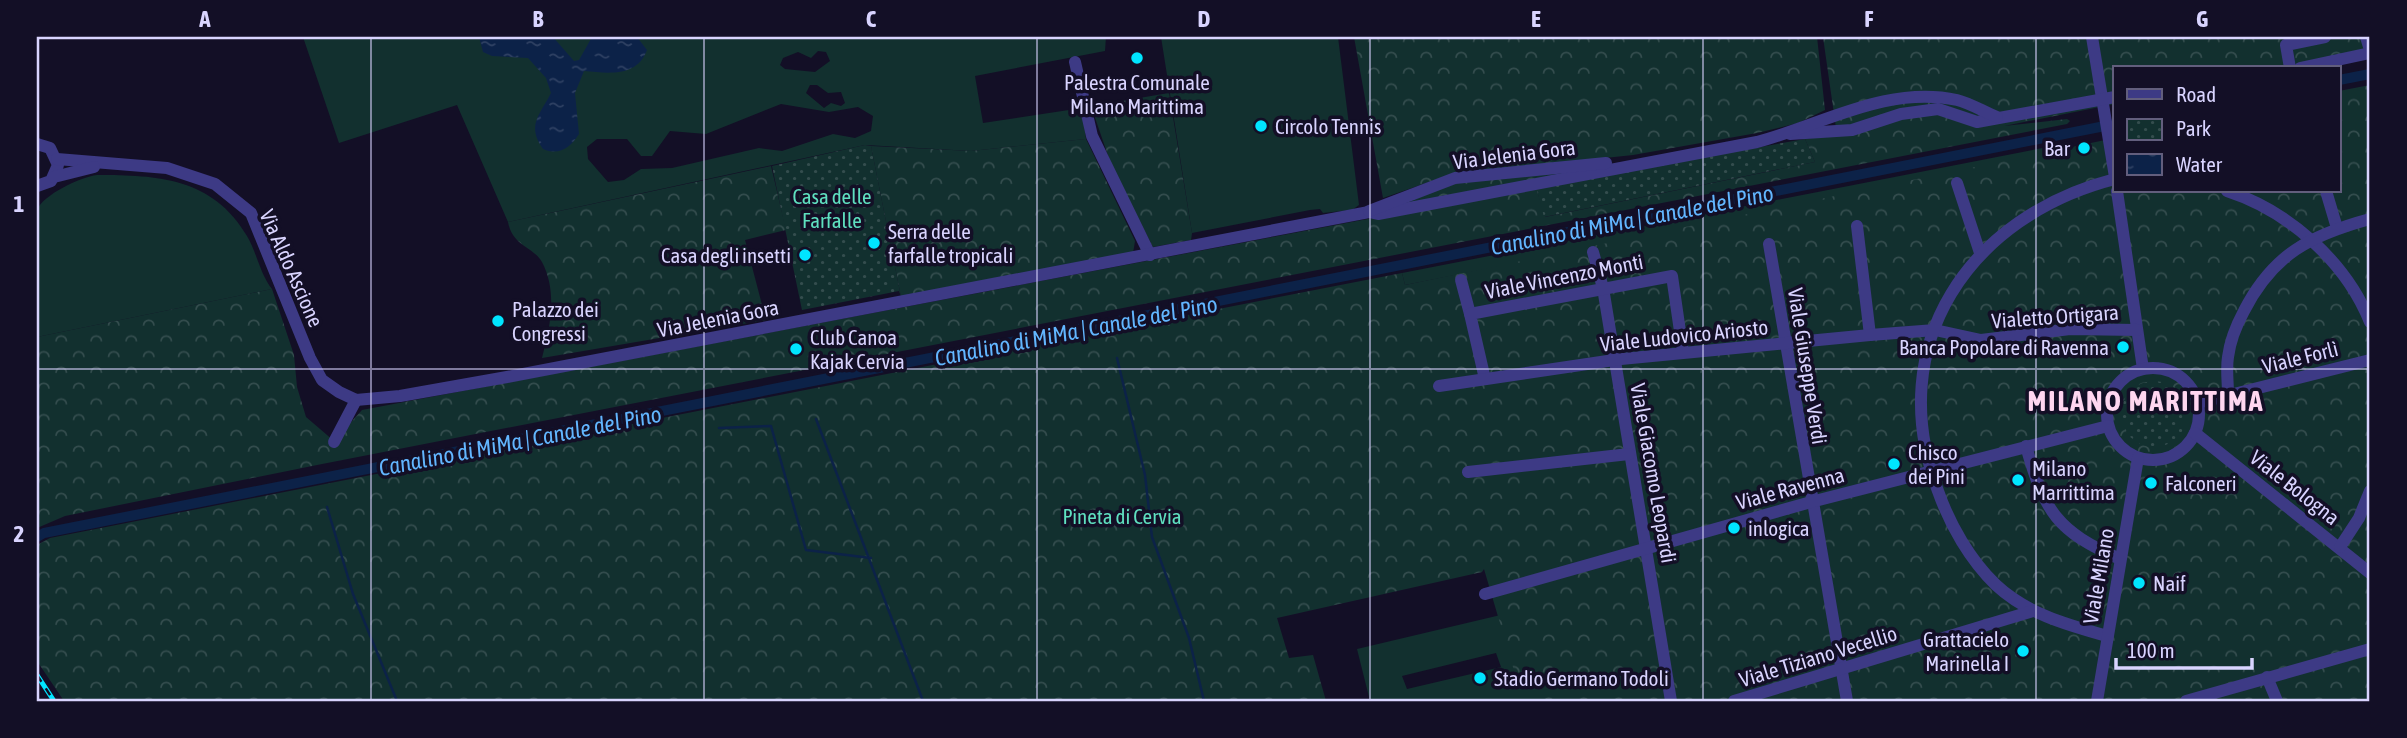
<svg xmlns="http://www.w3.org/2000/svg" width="2407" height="738" viewBox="0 0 2407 738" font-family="'Asap Condensed',sans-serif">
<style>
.grass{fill:#12302f;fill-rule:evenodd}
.forest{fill:url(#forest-crowns)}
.park{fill:url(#park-dots)}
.water{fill:url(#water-ripples)}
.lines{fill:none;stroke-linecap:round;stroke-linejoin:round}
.stream{stroke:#0c2248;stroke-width:2.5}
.canal{stroke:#0c2248;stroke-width:10}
.minor{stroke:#3d3a85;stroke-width:12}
.rail-casing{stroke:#00e5ff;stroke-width:5}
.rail{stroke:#130f26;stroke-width:2.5;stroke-dasharray:8;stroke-linecap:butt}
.grid{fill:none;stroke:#d9d4ff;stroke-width:2;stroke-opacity:0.55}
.poi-dot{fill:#00e5ff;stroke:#130f26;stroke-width:2.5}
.labels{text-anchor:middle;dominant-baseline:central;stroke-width:7;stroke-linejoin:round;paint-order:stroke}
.poi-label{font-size:21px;fill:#d9d4ff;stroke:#130f26;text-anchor:start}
.street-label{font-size:21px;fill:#d9d4ff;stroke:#130f26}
.park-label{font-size:21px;fill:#5fe0c0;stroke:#130f26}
.water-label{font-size:23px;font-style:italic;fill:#62b6ff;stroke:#130f26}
.district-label{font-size:28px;font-weight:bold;letter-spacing:2px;fill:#ffd6f0;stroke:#130f26}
.neatline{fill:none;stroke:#d9d4ff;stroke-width:2.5}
.grid-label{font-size:23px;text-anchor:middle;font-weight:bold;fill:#d9d4ff}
</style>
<defs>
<pattern id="forest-crowns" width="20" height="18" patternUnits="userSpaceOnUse" patternTransform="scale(1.75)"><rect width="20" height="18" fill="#12302f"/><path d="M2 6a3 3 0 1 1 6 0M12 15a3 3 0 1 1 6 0" fill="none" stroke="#344d4e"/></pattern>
<pattern id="park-dots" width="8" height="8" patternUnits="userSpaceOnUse" patternTransform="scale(1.75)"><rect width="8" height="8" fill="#12302f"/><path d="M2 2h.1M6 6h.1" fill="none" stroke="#344d4e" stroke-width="1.8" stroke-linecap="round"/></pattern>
<pattern id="water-ripples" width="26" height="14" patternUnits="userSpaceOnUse" patternTransform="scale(1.75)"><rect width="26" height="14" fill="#0c2248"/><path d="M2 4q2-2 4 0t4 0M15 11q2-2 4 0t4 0" fill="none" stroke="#2f4163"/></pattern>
</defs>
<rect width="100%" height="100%" fill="#130f26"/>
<!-- grass -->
<g class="grass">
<path d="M303,37H1106L1105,51L975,76L983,123L1082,108L1086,139L971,151L865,145L508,222L457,105L339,143ZM818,51L826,52L830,61L815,72L785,69L780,65L783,58L798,52L811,58ZM810,85H817L828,93L841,92L845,103L841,106L831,103L824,108L806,93ZM781,104L829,112L858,107L873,116L871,131L855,138L833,134L782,151L759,148L672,168L641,169L624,180L608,182L588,159L587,147L597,139H627L641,156H652L670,131L706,134Z"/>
<polygon points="1161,37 1338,37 1359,205 1352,210 1323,213 1320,209 1310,210 1192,233"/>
<polygon points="2058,145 2064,154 1405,285 1402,273"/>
<path d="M97,175C158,175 213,178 247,236C257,253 260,274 272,289L37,337V210C43,195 80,177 97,175Z"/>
<path d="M1509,613L1527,701H1370L1357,649ZM1496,653L1501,667L1407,689L1402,676Z"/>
</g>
<!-- forest -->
<g class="forest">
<polygon points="1354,37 1817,37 1825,110 1798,123 1757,133 1633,155 1452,174 1383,198"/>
<polygon points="1823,37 2370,37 2370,54 2298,68 2115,68 2115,104 2004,126 2067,119 2070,121 2067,124 322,464 65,516 37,528 37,337 272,289 294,355 297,387 306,417 334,441 362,410 1536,187 1545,217 1815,162 1805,139 1837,135"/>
<polygon points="2370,85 2370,701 1523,701 1484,569 1482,572 1277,618 1289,658 1313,655 1326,701 64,701 37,661 37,545 50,538 1402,273 1405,285 2115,138 2115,191 2339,191 2339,91"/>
<polygon points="1169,93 1192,233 1191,240 1153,247 1111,164 1092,109 1092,106"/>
<polygon points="1086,139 1135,241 1133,253 901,297 871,146 971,151"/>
<polygon points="1613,165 1379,209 1461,182"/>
<path d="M771,166L786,230L745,240L766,320L542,358C550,328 558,292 542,262C534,247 513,247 508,222Z"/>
</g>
<!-- park -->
<g class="park">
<polygon points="1805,139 1815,162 1544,217 1536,187"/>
<polygon points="865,145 871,146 901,297 899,291 802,310 772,166"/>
<circle cx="2154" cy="414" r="33"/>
</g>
<!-- water -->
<path class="water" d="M479,37H553L574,61L579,60L592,37H637L647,50C637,78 607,73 584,71L575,93L579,134C570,148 559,156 543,149C526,125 540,115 551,93L546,78L528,58L492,56L483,52Z"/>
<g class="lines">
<!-- stream -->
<g class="stream">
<polyline points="1117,358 1145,475 1152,537 1189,638 1204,701"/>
<polyline points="816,419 923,701"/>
<polyline points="719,428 771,426 806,550 871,558"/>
<polyline points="327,507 353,594 397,701"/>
</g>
<!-- canal -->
<g class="canal">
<polyline points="2339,80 2370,74"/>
<polyline points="37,537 44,533 2115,124"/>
</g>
<!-- minor -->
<g class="minor">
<polyline points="2092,37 2115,177"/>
<polyline points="2366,37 2370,50"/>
<polyline points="1075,62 1092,136 1150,255"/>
<polyline points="2290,68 2286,45 2325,37"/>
<polyline points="2300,68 2370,53"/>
<polyline points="1790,134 1852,130 1901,114 1938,109 1977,122 2115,97"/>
<polyline points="37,144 50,148 58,165 51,181 37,186"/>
<path d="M57,159L167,168L215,184L251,213L310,358L322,380L339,392L356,400L400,396L507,377L1369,212L1378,214L1757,142C1822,125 1886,85 1957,100C1970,103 1984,112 1997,117"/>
<polyline points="54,177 94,167"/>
<polyline points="1957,183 1980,253"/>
<polyline points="2117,191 2143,369"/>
<path d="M2227,191C2289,211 2346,262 2370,322"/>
<polyline points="2326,191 2337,228"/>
<polyline points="1369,211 1455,178 1606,163"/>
<polyline points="1857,226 1870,335"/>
<polyline points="1769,244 1847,701"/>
<polyline points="1593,252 1603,288 1671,701"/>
<polyline points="1461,280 1470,314"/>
<circle cx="2153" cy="414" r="46"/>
<polyline points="1485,379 1470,314 1672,276 1683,352"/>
<polyline points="1439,386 1621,359 1870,335 1935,330 1981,340 2070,329 2137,330"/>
<path d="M2228,394C2228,382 2226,369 2228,357C2230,341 2237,324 2244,311C2273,254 2311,235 2370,219"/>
<polyline points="2198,403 2370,360"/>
<polyline points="2195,433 2370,573"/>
<polyline points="334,442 356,400"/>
<path d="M2026,446C2045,513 2057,531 2120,559"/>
<polyline points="1468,472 1629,454"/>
<polyline points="2340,547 2359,518 2370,491"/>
<polyline points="1485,594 1811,502 2108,426"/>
<path d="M2107,636C2068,625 2027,614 1996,585C1970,560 1950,525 1938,491C1882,344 1970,216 2115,179"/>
<polyline points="2267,677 2277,701"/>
<polyline points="1734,701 2033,611"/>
<polyline points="2097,701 2138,458"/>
<polyline points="2186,701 2370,649"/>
</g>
<!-- rail casing -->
<g class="rail-casing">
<polyline id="rail" points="37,675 54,701"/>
</g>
<!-- rail -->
<use href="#rail" class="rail"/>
</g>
<!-- grid -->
<path class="grid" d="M371,37V701M704,37V701M1037,37V701M1370,37V701M1703,37V701M2036,37V701M37,369H2370"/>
<!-- markers -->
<g class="poi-dot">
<circle cx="1137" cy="58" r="7"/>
<circle cx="1261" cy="126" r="7"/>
<circle cx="2084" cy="148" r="7"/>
<circle cx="874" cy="243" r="7"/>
<circle cx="805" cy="255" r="7"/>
<circle cx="498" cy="321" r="7"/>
<circle cx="2123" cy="347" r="7"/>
<circle cx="796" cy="349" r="7"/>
<circle cx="1894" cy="464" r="7"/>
<circle cx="2018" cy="480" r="7"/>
<circle cx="2151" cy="483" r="7"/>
<circle cx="1734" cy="528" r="7"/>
<circle cx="2139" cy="583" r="7"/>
<circle cx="2023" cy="651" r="7"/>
<circle cx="1480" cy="678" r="7"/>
</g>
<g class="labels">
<!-- poi labels -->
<g class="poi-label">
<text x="1137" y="82" text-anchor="middle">Palestra Comunale<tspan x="1137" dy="24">Milano Marittima</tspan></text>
<text x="1275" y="126">Circolo Tennis</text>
<text x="2070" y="148" text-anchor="end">Bar</text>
<text x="888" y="231">Serra delle<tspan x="888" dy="24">farfalle tropicali</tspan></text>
<text x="791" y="255" text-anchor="end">Casa degli insetti</text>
<text x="512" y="309">Palazzo dei<tspan x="512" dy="24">Congressi</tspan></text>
<text x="810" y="337">Club Canoa<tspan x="810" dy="24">Kajak Cervia</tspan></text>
<text x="2109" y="347" text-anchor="end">Banca Popolare di Ravenna</text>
<text x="1908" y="452">Chisco<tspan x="1908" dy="24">dei Pini</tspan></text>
<text x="2032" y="468">Milano<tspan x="2032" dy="24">Marrittima</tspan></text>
<text x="2165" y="483">Falconeri</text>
<text x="1748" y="528">inlogica</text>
<text x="2153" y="583">Naif</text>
<text x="2009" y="639" text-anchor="end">Grattacielo<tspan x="2009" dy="24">Marinella I</tspan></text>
<text x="1494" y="678">Stadio Germano Todoli</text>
</g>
<!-- street labels -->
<g class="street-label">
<text transform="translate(1514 154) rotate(-7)">Via Jelenia Gora</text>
<text transform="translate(292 268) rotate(66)">Via Aldo Ascione</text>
<text transform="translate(1564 276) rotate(-11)">Viale Vincenzo Monti</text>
<text transform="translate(2055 316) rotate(-4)">Vialetto Ortigara</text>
<text transform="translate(718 318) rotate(-11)">Via Jelenia Gora</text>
<text transform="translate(1684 335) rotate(-6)">Viale Ludovico Ariosto</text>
<text transform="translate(2300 357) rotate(-14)">Viale Forlì</text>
<text transform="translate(1808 366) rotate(81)">Viale Giuseppe Verdi</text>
<text transform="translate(1654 473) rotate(80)">Viale Giacomo Leopardi</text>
<text transform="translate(2295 487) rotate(38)">Viale Bologna</text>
<text transform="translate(1790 488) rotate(-15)">Viale Ravenna</text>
<text transform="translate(2098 576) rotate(-80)">Viale Milano</text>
<text transform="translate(1818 656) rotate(-17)">Viale Tiziano Vecellio</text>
</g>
<!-- park labels -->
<g class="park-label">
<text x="832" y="196">Casa delle<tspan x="832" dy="24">Farfalle</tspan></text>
<text x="1122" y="516">Pineta di Cervia</text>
</g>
<!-- water labels -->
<g class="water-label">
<text transform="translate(1632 220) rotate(-11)">Canalino di MiMa | Canale del Pino</text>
<text transform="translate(1076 331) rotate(-11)">Canalino di MiMa | Canale del Pino</text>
<text transform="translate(520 441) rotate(-11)">Canalino di MiMa | Canale del Pino</text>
</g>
<!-- district labels -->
<g class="district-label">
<text x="2146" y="401">MILANO MARITTIMA</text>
</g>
</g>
<!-- border -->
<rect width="2407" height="738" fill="none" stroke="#130f26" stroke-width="77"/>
<!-- legend -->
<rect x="2113" y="66" width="228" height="126" fill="#130f26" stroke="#625e7d" stroke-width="2"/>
<rect x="2127" y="89" width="35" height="10" fill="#3d3a85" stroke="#625e7d" stroke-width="2"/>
<text x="2176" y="102" font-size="21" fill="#d9d4ff">Road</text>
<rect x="2127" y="119" width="35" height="21" fill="url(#park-dots)" stroke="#625e7d" stroke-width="2"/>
<text x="2176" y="136" font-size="21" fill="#d9d4ff">Park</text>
<rect x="2127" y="154" width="35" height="21" fill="url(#water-ripples)" stroke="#625e7d" stroke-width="2"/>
<text x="2176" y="172" font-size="21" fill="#d9d4ff">Water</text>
<!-- scale -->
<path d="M2116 658v10h136v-10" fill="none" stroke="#d9d4ff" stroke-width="3.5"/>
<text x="2127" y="658" font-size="21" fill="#d9d4ff" stroke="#130f26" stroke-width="5" paint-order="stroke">100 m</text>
<rect x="38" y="38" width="2330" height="662" class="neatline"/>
<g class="grid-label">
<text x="205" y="27">A</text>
<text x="538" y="27">B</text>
<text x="871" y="27">C</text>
<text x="1204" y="27">D</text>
<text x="1536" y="27">E</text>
<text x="1869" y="27">F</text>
<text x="2202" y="27">G</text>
<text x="19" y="212">1</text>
<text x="19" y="542">2</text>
</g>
</svg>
